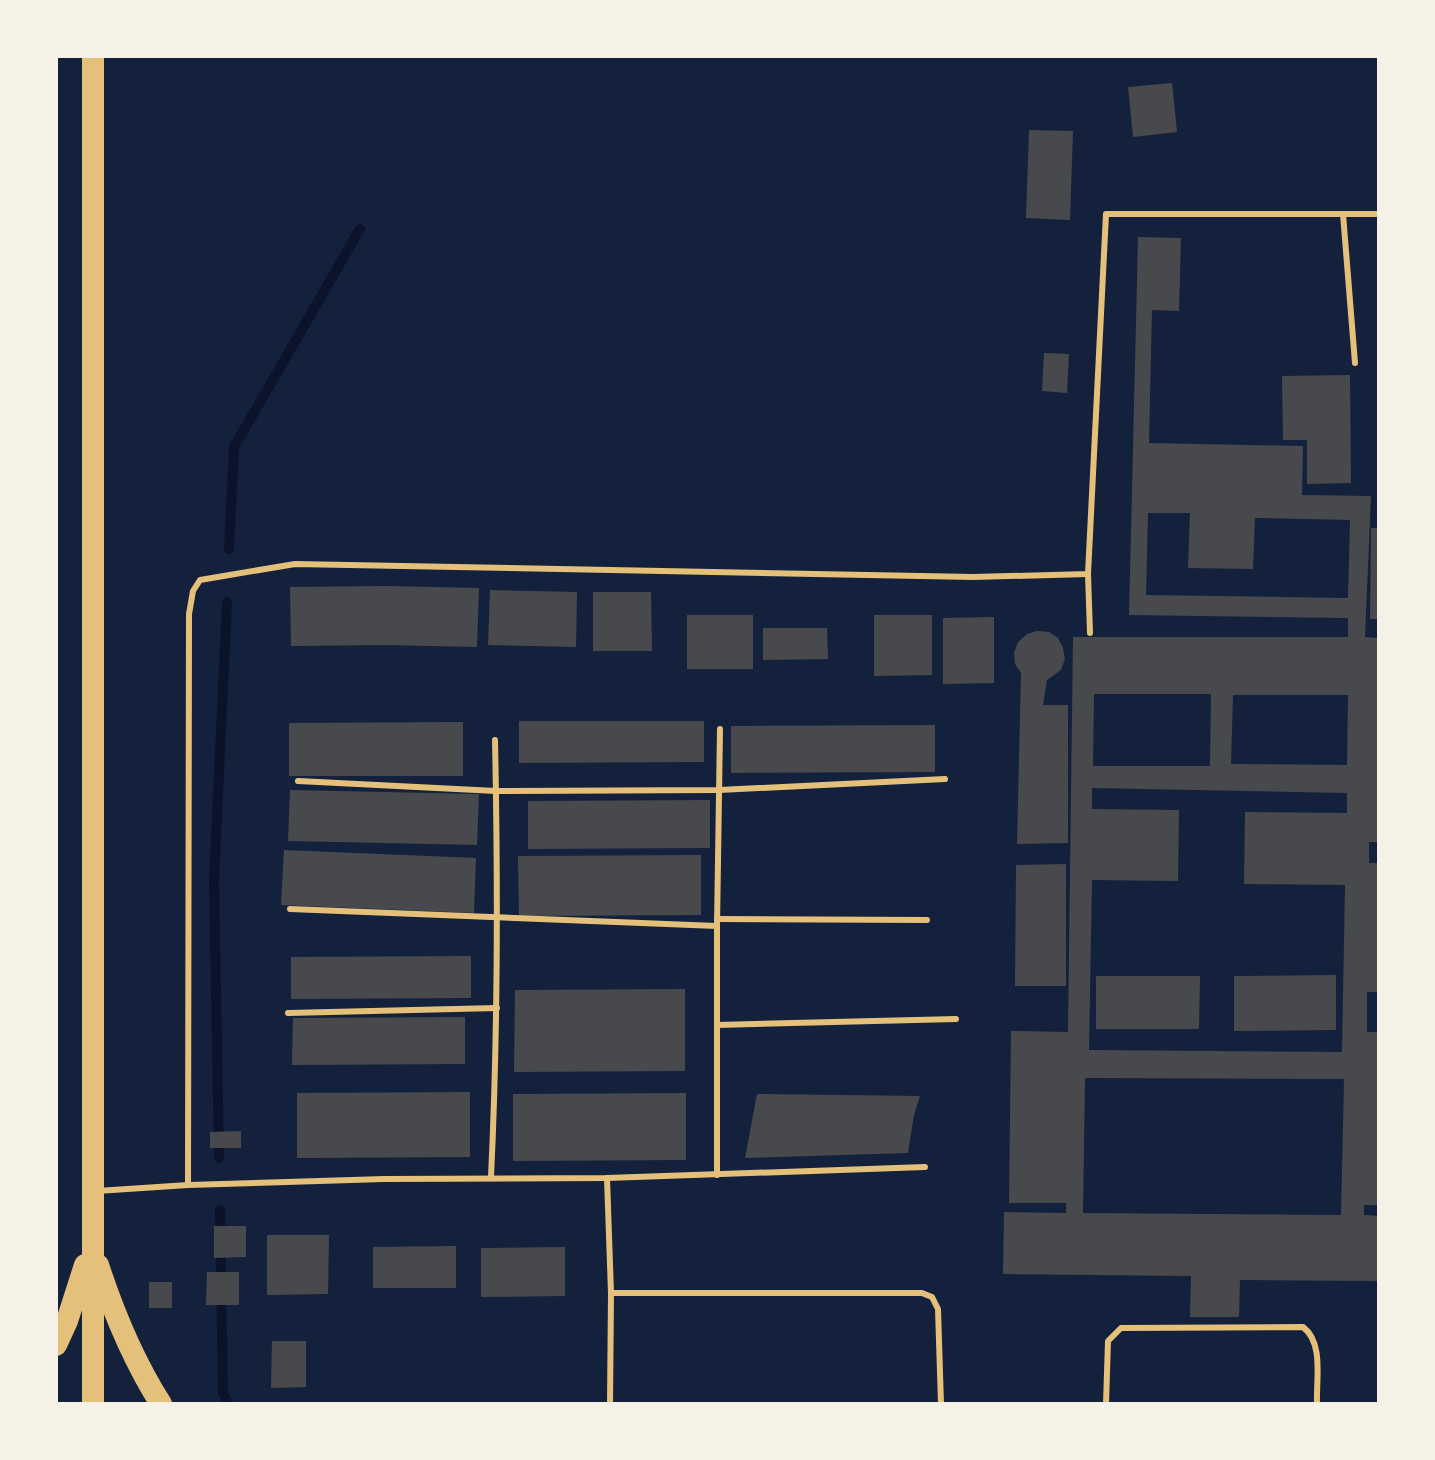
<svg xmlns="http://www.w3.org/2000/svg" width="1435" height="1460" viewBox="0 0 1435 1460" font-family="'Nunito Sans',sans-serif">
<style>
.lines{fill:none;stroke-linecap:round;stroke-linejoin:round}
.stream{stroke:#0b132b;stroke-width:10}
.building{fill:#48494c;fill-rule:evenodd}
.service{stroke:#e5c07b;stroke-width:6}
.trunk{stroke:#e5c07b;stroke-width:22}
</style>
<rect width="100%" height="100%" fill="#14213d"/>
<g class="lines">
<!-- stream -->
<g class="stream">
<polyline points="229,549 234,447 360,229"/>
<polyline points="219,1158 214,880 227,602"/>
<polyline points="220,1210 223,1394 229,1404"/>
</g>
</g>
<!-- building -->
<g class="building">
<polygon points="1172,83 1177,132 1133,137 1128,87"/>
<polygon points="1029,130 1073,131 1070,220 1026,218"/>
<path d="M1138,237L1181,238L1179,311L1152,310L1149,443L1303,446L1302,495L1371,496L1365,637L1379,638V842H1369V863H1379V992H1367V1032H1379V1205H1364V1215L1379,1216V1281L1240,1280L1239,1317H1190L1191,1276L1003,1274L1004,1212L1066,1213V1203H1009L1011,1031L1068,1032L1073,637H1348V618L1129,615ZM1148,513H1190L1188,568L1253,569L1255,518L1350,520L1348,598L1146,595ZM1094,694H1211L1210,766H1093ZM1233,695H1348L1347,765L1231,764ZM1092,788L1347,793V813L1245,812L1244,884L1345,885L1342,1052L1089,1050L1092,880L1178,881L1179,810L1092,809ZM1085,1078L1344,1079L1341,1215L1083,1213Z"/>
<polygon points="1044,353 1069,354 1067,393 1042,391"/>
<polygon points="1350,375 1351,483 1307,484 1307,440 1283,440 1282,376"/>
<polygon points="1371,528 1379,528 1379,619 1370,619"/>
<polygon points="387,586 479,588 477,647 385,645 291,646 290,587"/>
<polygon points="490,590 577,592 576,647 488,645"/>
<polygon points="593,592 651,592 652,651 593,651"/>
<rect x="687" y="615" width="66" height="54"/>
<polygon points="874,615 932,615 932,675 874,676"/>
<polygon points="994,617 994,683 943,684 943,618"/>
<polygon points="763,628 827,628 828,659 763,660"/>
<polygon points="1037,631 1049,632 1058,638 1063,648 1065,659 1061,670 1047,680 1043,705 1068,705 1068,843 1017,844 1021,673 1015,664 1014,653 1018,642 1027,634"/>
<polygon points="519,721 704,721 704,762 519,763"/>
<polygon points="463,722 463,776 289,776 289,723"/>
<polygon points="935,725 935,772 731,773 731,726"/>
<polygon points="290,790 479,794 477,845 288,841"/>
<polygon points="710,800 710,848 528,849 528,801"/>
<polygon points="284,850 476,858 474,913 281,905"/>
<polygon points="701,855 701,915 519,916 518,856"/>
<polygon points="1066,864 1066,986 1015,986 1016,865"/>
<polygon points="471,956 471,998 291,999 291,957"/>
<polygon points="1336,975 1336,1030 1234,1031 1234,976"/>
<polygon points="1096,976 1200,976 1199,1029 1096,1029"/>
<polygon points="685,989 685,1071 514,1072 515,990"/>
<polygon points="465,1017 465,1064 292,1065 293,1018"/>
<polygon points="470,1092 470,1157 297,1158 297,1093"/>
<polygon points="686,1093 686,1160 513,1161 513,1094"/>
<polygon points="757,1094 920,1096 914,1115 908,1153 745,1158"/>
<polygon points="241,1131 241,1148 210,1148 210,1132"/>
<polygon points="214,1226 246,1226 246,1257 214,1258"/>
<polygon points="267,1235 329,1235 328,1294 267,1295"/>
<polygon points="456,1246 456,1288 373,1288 373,1247"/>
<polygon points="565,1247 565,1296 481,1297 481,1248"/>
<polygon points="207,1272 239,1272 239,1305 206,1305"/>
<rect x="149" y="1282" width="23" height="26"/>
<polygon points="272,1341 306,1341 306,1387 271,1388"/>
</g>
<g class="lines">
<!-- service -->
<g class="service">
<polyline points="1343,214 1355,363"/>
<polyline points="1088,574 1090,633"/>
<polyline points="298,781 496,791 719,790 945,779"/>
<polyline points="290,909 717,926"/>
<polyline points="717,919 927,920"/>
<polyline points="288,1013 497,1008"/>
<polyline points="717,1025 956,1019"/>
<polyline points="717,1175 717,926 720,729"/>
<path d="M491,1177C498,1031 498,886 495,740"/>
<polyline points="607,1178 611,1293 610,1404"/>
<polyline points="188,1185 189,614 193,591 200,580 295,564 973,577 1088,574 1106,214 1379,214"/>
<polyline points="97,1191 188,1185 384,1179 607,1178 925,1167"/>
<polyline points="611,1293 922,1293 932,1297 938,1309 941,1404"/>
<path d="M1106,1404L1108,1341L1121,1328L1303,1327C1324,1343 1316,1379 1317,1404"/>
</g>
<!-- trunk -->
<g class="trunk">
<path d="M98,1265C114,1314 133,1360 161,1404"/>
<polyline points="56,1345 67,1321 85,1265"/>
<polyline points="93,1404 93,56"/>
</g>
</g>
<!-- border -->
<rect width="1435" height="1460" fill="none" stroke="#f6f1e7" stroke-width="116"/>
</svg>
